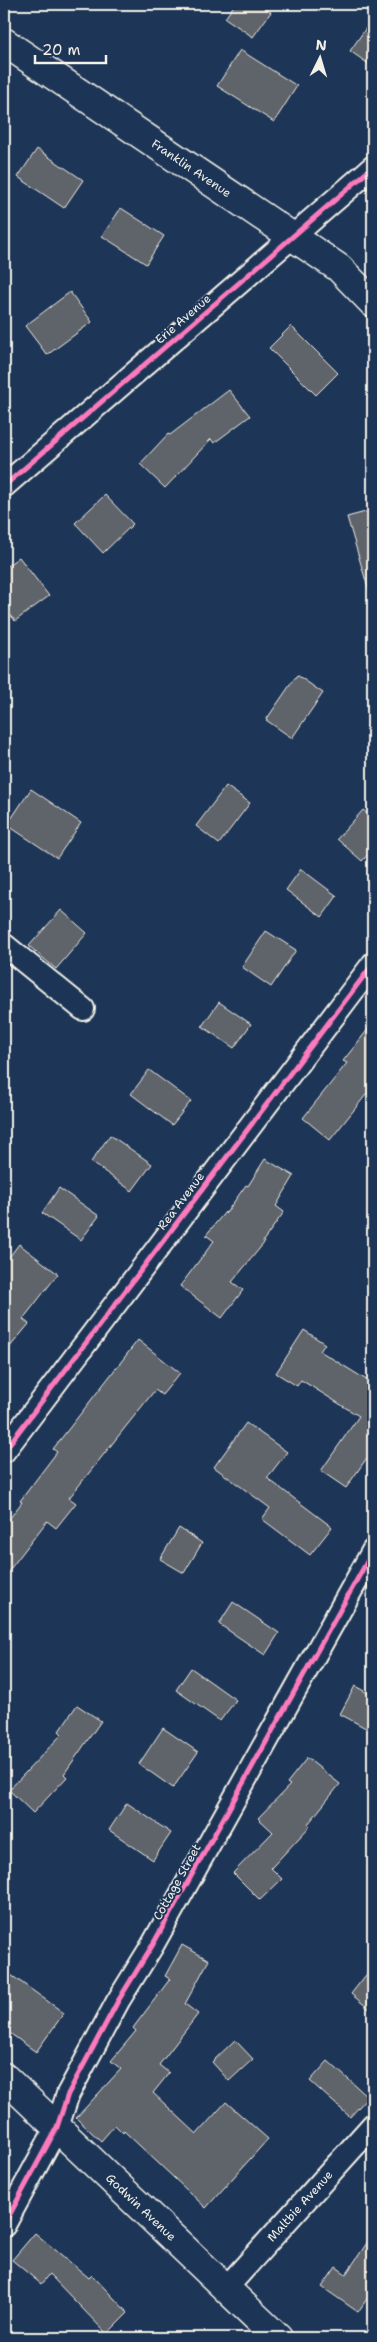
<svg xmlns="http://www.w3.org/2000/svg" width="377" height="2342" viewBox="0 0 377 2342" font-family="'Shantell Sans',sans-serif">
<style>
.building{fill:#5f646a;stroke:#f4f1e8}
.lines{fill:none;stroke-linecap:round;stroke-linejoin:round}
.street-casing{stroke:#f4f1e8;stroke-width:26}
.secondary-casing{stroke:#f4f1e8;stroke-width:31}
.primary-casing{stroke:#f4f1e8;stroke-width:31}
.street{stroke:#1d3557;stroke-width:22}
.secondary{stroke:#1d3557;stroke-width:28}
.primary{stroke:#1d3557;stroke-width:28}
.cycleway-casing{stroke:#1d3557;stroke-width:8}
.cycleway{stroke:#fd7abc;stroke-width:5}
.labels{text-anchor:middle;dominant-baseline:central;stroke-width:4;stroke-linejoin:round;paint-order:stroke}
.street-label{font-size:12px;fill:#f4f1e8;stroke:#1d3557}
</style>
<rect width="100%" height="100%" fill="#1d3557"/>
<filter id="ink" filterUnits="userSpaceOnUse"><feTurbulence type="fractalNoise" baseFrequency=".02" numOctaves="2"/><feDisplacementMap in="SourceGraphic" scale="10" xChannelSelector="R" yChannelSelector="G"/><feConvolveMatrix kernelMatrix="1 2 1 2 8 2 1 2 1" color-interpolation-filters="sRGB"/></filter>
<g filter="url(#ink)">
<!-- building -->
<g class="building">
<polygon points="235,4 258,4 271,12 253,37 225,18"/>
<polygon points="373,18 373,67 350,51"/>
<polygon points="240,50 297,86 274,122 217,86"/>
<polygon points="37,149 83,180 64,208 18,177"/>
<polygon points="121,208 164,236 146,264 102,236"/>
<polygon points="70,292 92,322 47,355 25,326"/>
<polygon points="291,326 338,373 316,395 269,348"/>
<polygon points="229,390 250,416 214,443 211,439 165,488 140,464 168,434 170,435"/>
<polygon points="105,495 133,524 103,553 75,523"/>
<polygon points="373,510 373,588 368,588 347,517"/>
<polygon points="19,557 49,596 15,621 4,606 4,568"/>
<polygon points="297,675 323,693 292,738 266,720"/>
<polygon points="226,786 250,803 219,844 196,826"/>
<polygon points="31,789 81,823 57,858 7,825"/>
<polygon points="363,810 373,818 373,849 362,861 337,839"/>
<polygon points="301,869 337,896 322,917 286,890"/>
<polygon points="61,910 87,933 56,969 29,946"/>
<polygon points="266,931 296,950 271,987 242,967"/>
<polygon points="219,1002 251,1024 234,1048 202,1026"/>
<polygon points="373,1023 373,1086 330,1140 303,1118 347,1063 343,1061"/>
<polygon points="149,1070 191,1101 172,1125 131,1094"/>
<polygon points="110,1135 152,1164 132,1191 91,1162"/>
<polygon points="265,1159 294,1176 276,1206 284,1212 263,1241 264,1243 232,1282 243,1290 222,1318 180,1286 214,1241 206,1235 225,1212 226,1213 246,1185 248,1186"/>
<polygon points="59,1188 99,1216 81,1240 42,1213"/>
<polygon points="19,1244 58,1274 23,1319 29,1324 4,1354 4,1264"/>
<polygon points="304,1330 325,1344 320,1351 373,1384 373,1449 346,1488 321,1471 359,1416 301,1380 297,1386 276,1373"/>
<polygon points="138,1340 180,1373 162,1395 155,1390 69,1498 76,1503 56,1528 47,1521 4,1577 4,1526 22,1502 20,1501 57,1452 53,1449"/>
<polygon points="246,1423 287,1452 267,1478 332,1527 310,1555 262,1519 270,1508 214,1467"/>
<polygon points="179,1528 202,1543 184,1573 160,1559"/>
<polygon points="233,1602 279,1633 265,1655 219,1624"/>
<polygon points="191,1668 236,1700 220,1721 176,1690"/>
<polygon points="355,1686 373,1696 373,1732 340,1714"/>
<polygon points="77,1705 101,1721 64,1774 67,1777 33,1813 9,1790 62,1734 59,1731"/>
<polygon points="163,1728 198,1752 173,1788 139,1764"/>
<polygon points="307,1758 340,1784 308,1824 310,1826 271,1868 282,1879 260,1900 233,1873 273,1832 258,1818 290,1785 287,1783"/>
<polygon points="127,1803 171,1833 153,1860 109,1830"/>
<polygon points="182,1945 209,1960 185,2004 198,2014 159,2065 169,2073 153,2093 197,2134 226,2102 268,2139 206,2208 124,2131 123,2133 115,2125 101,2141 76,2118 121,2069 111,2061 136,2031 133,2028 170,1979 165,1976"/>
<polygon points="373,1966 373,2012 351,1994"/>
<polygon points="4,1970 64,2013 36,2052 4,2029"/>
<polygon points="235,2040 253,2059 229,2081 212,2062"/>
<polygon points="328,2061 368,2097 350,2117 310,2081"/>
<polygon points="35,2233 89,2278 92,2275 128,2313 107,2334 49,2274 41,2284 12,2260"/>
<polygon points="373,2234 373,2290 358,2312 322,2287 336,2267 346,2274"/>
</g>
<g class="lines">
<!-- street casing -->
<g class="street-casing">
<g id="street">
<polyline points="4,486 373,167"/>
<polyline points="4,945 83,1009"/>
<polyline points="4,1451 373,964"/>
<polyline points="4,2225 57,2127 68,2094 118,2001 152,1946 373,1551"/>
<path id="s1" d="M227,2287L373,2125"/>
</g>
</g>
<!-- secondary casing -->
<g class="secondary-casing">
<g id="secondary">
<path id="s2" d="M4,42L339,268L373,303"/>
</g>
</g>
<!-- primary casing -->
<g class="primary-casing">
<g id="primary">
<path id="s3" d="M4,2077L278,2338"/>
</g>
</g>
<!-- street -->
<use href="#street" class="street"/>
<!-- secondary -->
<use href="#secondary" class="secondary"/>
<!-- primary -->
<use href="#primary" class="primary"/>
<!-- cycleway casing -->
<g class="cycleway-casing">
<g id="cycleway">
<polyline points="4,486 373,167"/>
<polyline points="4,1451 373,964"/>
<polyline points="4,2225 57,2127 68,2094 118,2001 152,1946 373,1551"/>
</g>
</g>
<!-- cycleway -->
<use href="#cycleway" class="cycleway"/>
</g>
</g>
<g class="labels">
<!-- street labels -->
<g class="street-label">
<text stroke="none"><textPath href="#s2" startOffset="226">Franklin Avenue</textPath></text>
<text transform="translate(183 319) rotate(-41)">Erie Avenue</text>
<text transform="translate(181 1201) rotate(-53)">Rea Avenue</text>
<text transform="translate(177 1882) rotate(-61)">Cottage Street</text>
<text stroke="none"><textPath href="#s1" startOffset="109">Maltbie Avenue</textPath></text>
<text stroke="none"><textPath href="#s3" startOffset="189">Godwin Avenue</textPath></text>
</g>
</g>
<!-- margin -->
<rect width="377" height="2342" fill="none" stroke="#1d3557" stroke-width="20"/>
<rect x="10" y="10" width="357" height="2322" fill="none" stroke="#f4f1e8" stroke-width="2" filter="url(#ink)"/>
<!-- north arrow -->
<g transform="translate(320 58) rotate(5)" stroke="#1d3557" stroke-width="4" paint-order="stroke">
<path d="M0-4L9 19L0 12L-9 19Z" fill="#f4f1e8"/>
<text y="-8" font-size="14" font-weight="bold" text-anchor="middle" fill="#f4f1e8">N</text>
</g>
<!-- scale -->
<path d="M35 55v8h71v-8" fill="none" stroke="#f4f1e8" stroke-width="2.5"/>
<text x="42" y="55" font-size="15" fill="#f4f1e8" stroke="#1d3557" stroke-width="4" paint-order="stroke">20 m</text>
</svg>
